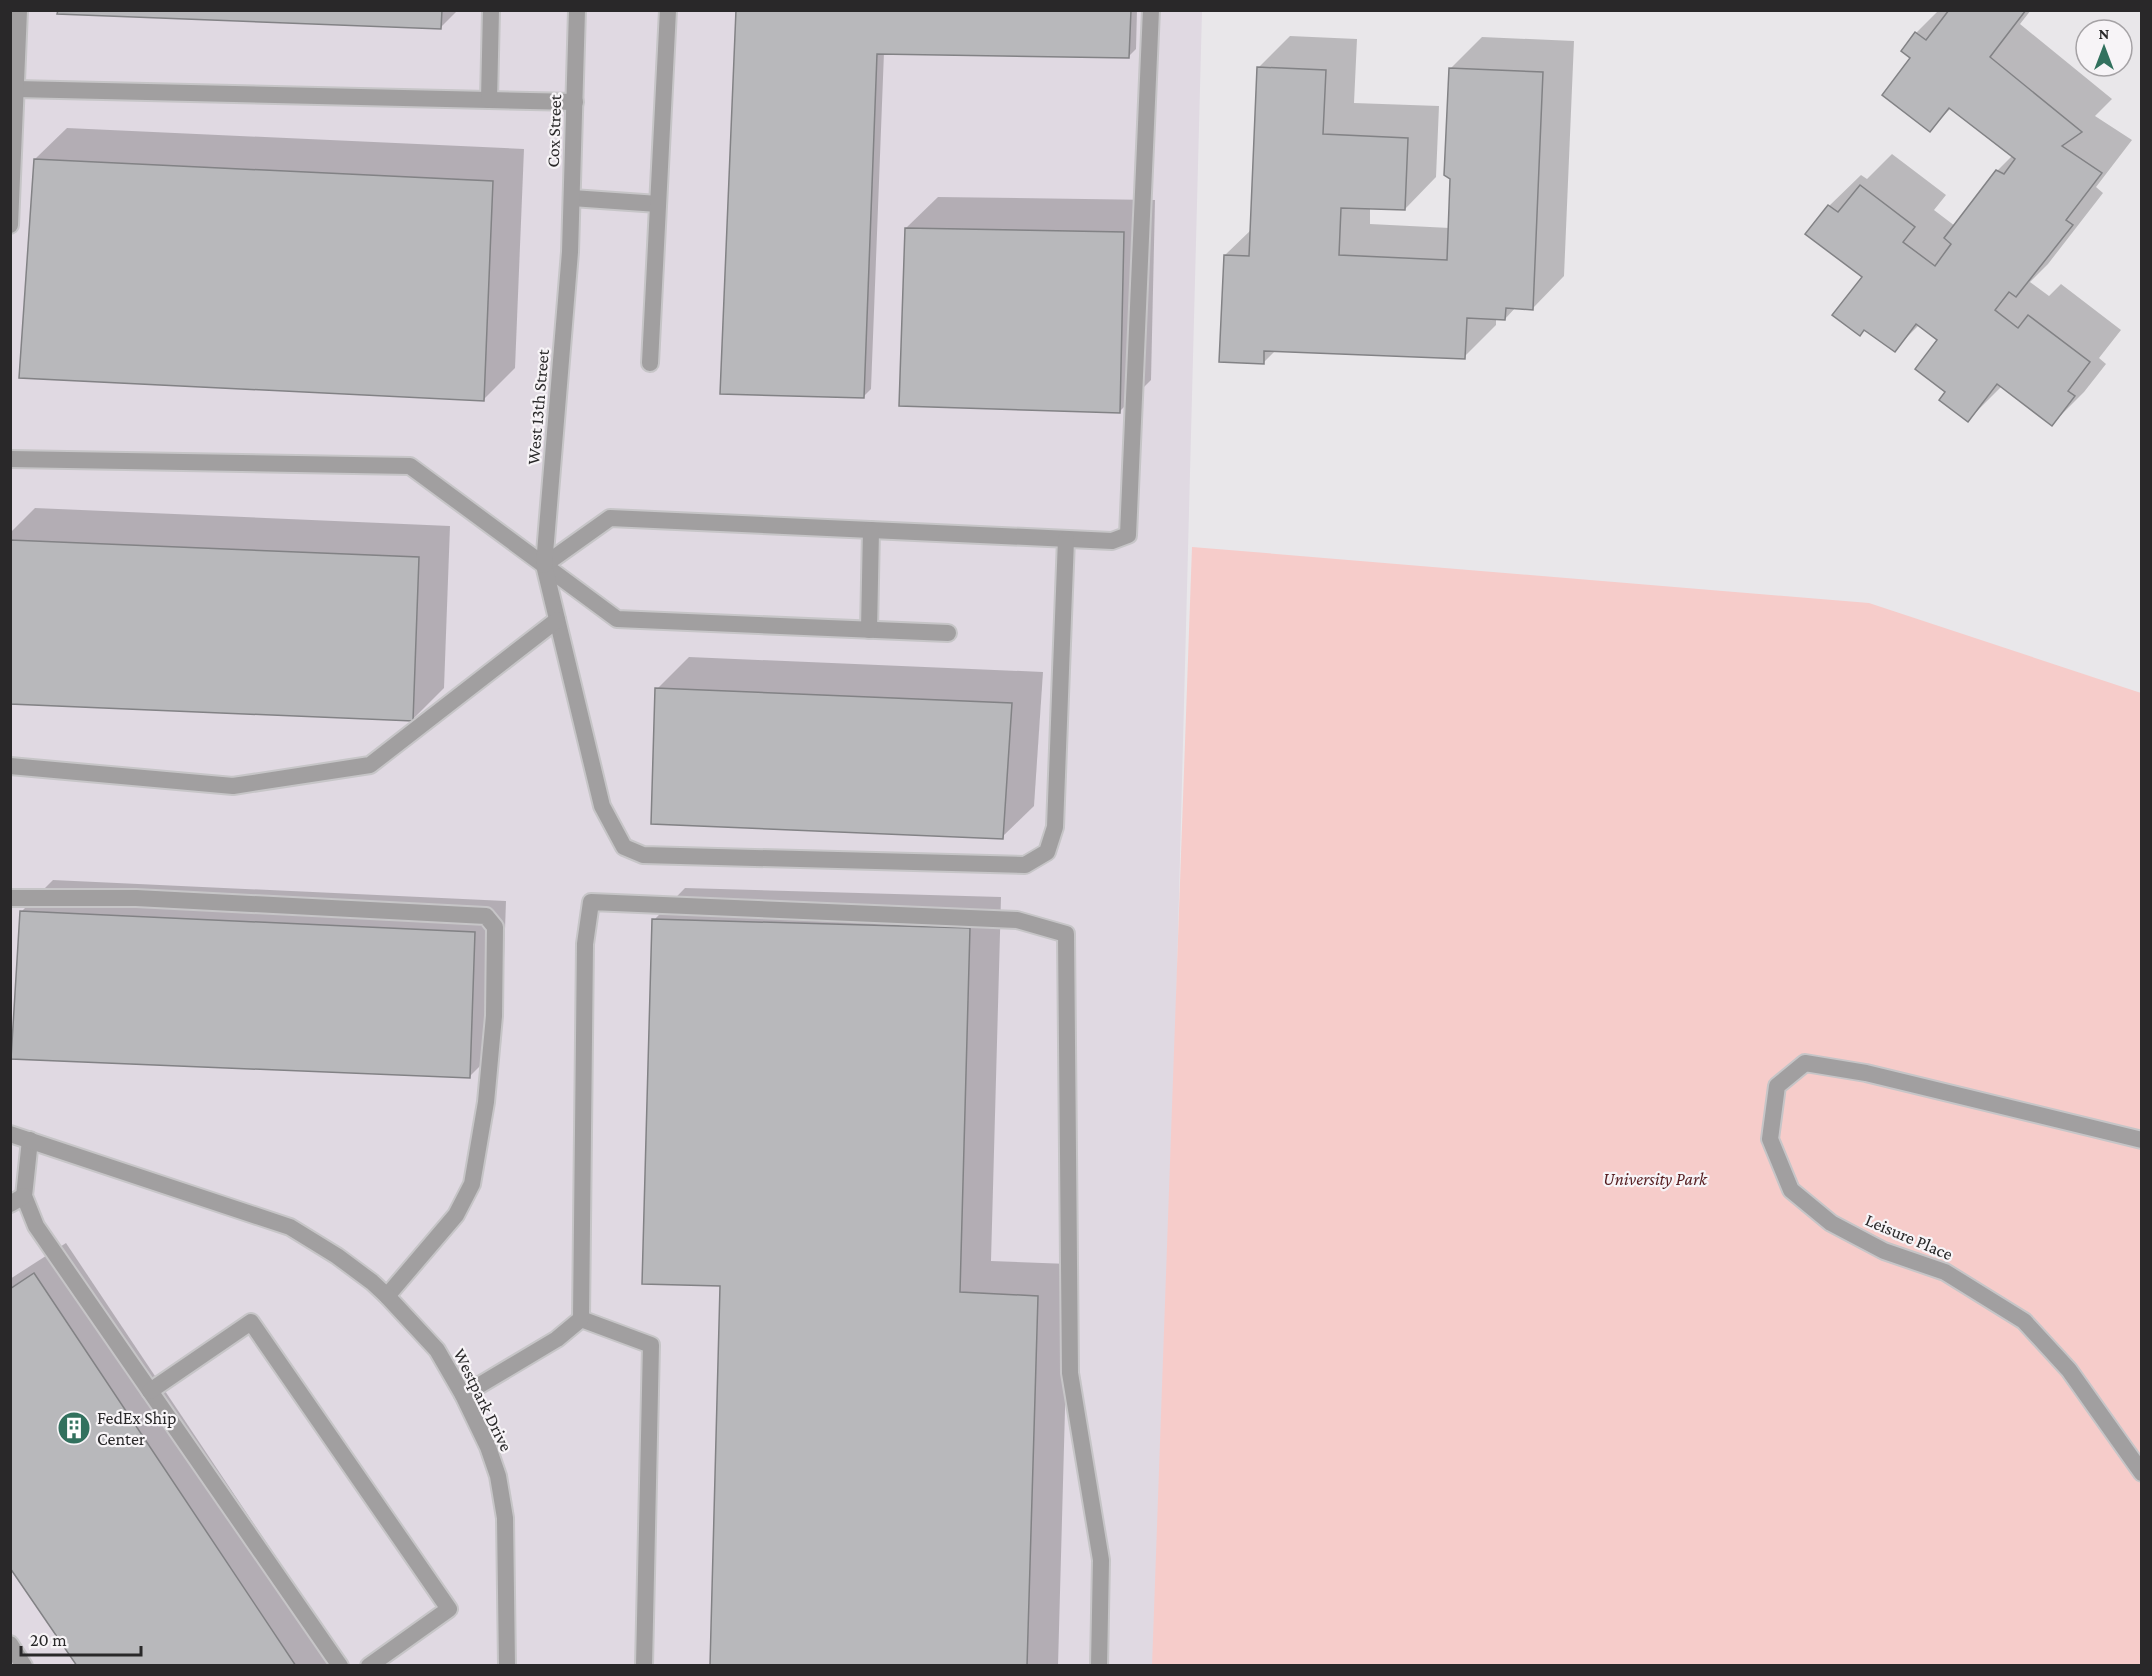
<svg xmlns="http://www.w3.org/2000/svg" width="2152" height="1676" viewBox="0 0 2152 1676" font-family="'Crimson Pro',serif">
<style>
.built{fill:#e0d9e2}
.green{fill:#f6ccca}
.shadow{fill:#0003}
.building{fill:#b8b8bb;stroke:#828285;stroke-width:1.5}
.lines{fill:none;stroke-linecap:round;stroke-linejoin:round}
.service-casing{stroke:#c6c5c7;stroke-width:20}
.minor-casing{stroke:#c6c5c7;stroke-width:20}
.service{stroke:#a19fa0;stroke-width:16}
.minor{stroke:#a19fa0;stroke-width:16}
.labels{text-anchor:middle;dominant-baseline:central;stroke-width:4.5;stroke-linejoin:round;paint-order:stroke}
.street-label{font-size:18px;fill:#292829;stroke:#f7f4f7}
.park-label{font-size:18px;font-style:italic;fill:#561d20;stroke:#f7f4f7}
.poi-label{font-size:18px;fill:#292829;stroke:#f7f4f7;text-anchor:start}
</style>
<rect width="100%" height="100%" fill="#e9e7ea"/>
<!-- built -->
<polygon class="built" points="11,11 1202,11 1159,1665 11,1666"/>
<!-- green -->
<polygon class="green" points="1192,547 1869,603 2141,693 2141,1665 1152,1666"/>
<!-- shadow -->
<g class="shadow">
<polygon points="59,10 458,10 441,27"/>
<polygon points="738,10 1137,10 1136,49 1128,57 884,52 871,389 863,397"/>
<polygon points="1939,10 2031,10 2020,24 2112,99 2095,116 2132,140 2096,187 2103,193 2048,264 2030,282 2049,296 2061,284 2121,330 2099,358 2106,364 2084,392 2052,424 2002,386 1968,420 1947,392 1939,340 1919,325 1894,350 1864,276 1829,206 1861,175 1867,179 1892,154 1946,195 1934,210 1955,226 1997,171 2013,155 1951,108 1930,130 1912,58 1903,51 1916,33"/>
<polygon points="1290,36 1357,39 1354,103 1439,106 1436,177 1405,209 1370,207 1370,224 1450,228 1452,178 1450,69 1482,37 1574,41 1564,276 1533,308 1516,307 1505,319 1496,318 1496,325 1464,357 1276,350 1263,363 1225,255 1252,229 1258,68"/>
<polygon points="67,128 524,149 515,368 483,400 35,159"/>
<polygon points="938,197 1155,200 1151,380 1119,412 906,228"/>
<polygon points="35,508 450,526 444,688 413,719 10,702 10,533"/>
<polygon points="689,657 1043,672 1034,806 1002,837 657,689"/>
<polygon points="53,880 506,901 501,1045 470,1076 21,912"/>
<polygon points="685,888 1001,897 991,1261 1069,1264 1058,1666 711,1666 721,1284 654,920"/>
<polygon points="66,1243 349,1666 79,1666 10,1565 10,1279"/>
</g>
<!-- building -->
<g class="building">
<polygon points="58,10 442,10 441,29 57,14"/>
<polygon points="736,10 1131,10 1129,58 877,54 864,398 720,394"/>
<polygon points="1949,10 2026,10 1990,57 2082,132 2062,146 2102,173 2066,220 2073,225 2016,297 2009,292 1995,310 2018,328 2028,315 2090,362 2068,391 2075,396 2052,426 1997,384 1968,422 1939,400 1945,392 1915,369 1937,340 1916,324 1895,352 1864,330 1860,336 1832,315 1862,277 1805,234 1828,205 1838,212 1860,185 1915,227 1903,242 1935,266 1951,244 1944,238 1996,170 2004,174 2015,159 1949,108 1930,132 1882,95 1910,58 1901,51 1915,32 1926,40"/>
<polygon points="1257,67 1326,70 1323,134 1408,138 1405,210 1341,208 1339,255 1447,260 1450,179 1444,175 1449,68 1543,72 1533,310 1506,308 1505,320 1467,318 1465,359 1264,351 1264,364 1219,362 1224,255 1249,256"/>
<polygon points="34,159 493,181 484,401 19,378"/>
<polygon points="905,228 1124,232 1120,413 899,406"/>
<polygon points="10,540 419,557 413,721 10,704"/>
<polygon points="655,688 1012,703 1003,839 651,824"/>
<polygon points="20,911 475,932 470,1078 11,1059"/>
<polygon points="652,919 970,928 960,1292 1038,1296 1027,1666 710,1666 720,1286 642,1284"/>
<polygon points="34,1273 296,1666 77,1666 10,1568 10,1289"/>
</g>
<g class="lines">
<!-- service casing -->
<g class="service-casing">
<g id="service">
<polyline points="16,89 575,102"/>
<polyline points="489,100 491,10"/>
<polyline points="572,198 658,204"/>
<polyline points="10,225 19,10"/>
<polyline points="650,363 668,10"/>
<polyline points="10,459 410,466 617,619 948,633"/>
<polyline points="544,565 610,518 1112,541 1128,535 1151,10"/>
<polyline points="544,565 602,806 624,847 643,855 1025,865 1047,852 1055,827 1066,539"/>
<polyline points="869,630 871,530"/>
<polyline points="10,766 233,786 370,765 557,620"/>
<polyline points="10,898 136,898 486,916 495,927 494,1016 486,1102 472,1184 456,1215 387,1296"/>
<polyline points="30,1140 24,1196 36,1226 340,1666"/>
<polyline points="2142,1140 1866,1073 1805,1063 1777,1086 1770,1139 1791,1190 1831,1223 1884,1251 1945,1272 2024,1321 2069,1370 2142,1473"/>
<polyline points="10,1204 24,1196"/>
<polyline points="581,1319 651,1345 644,1666"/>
<polyline points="150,1391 251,1322 449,1609 369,1666"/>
<polyline points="463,1395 557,1339 581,1319 585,944 591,902 1017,920 1066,934 1070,1373 1101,1560 1099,1666"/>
<polyline points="10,1644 24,1666"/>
</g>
</g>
<!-- minor casing -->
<g class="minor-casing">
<g id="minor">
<polyline points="544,565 570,252 577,10"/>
<polyline points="10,1134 290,1227 337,1256 372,1282 387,1296 437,1350 463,1395 488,1447 498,1476 505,1518 507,1666"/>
</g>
</g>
<!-- service -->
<use href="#service" class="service"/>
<!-- minor -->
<use href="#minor" class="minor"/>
</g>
<!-- icons -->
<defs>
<g id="building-disc" transform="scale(1.725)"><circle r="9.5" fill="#32715e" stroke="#f7f4f7"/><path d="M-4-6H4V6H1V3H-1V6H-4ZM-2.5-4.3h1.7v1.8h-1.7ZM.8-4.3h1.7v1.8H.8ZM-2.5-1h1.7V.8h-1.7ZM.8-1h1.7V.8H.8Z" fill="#fff"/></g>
</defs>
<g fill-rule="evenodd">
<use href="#building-disc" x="74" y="1428"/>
</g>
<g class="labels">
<!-- street labels -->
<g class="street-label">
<text transform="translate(554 131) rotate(-88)">Cox Street</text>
<text transform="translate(538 407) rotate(-85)">West 13th Street</text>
<text transform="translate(1909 1237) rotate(23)">Leisure Place</text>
<text transform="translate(483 1400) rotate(64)">Westpark Drive</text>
</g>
<!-- park labels -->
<g class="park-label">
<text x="1655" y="1179">University Park</text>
</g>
<!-- poi labels -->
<g class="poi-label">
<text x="97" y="1418">FedEx Ship<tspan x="97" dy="21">Center</tspan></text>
</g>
</g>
<!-- border -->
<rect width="2152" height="1676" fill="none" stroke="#292829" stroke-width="24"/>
<!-- north arrow -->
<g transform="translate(2104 48)"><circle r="28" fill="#f7f4f7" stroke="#a5a2a5" stroke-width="1.5"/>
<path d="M0-4.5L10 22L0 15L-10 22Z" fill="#32715e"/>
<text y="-9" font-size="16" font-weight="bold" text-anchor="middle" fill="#292829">N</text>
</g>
<!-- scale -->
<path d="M21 1646v9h120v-9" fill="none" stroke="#292829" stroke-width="3"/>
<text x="30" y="1646" font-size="18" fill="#292829" stroke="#f7f4f7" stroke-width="4.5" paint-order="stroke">20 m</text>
</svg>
